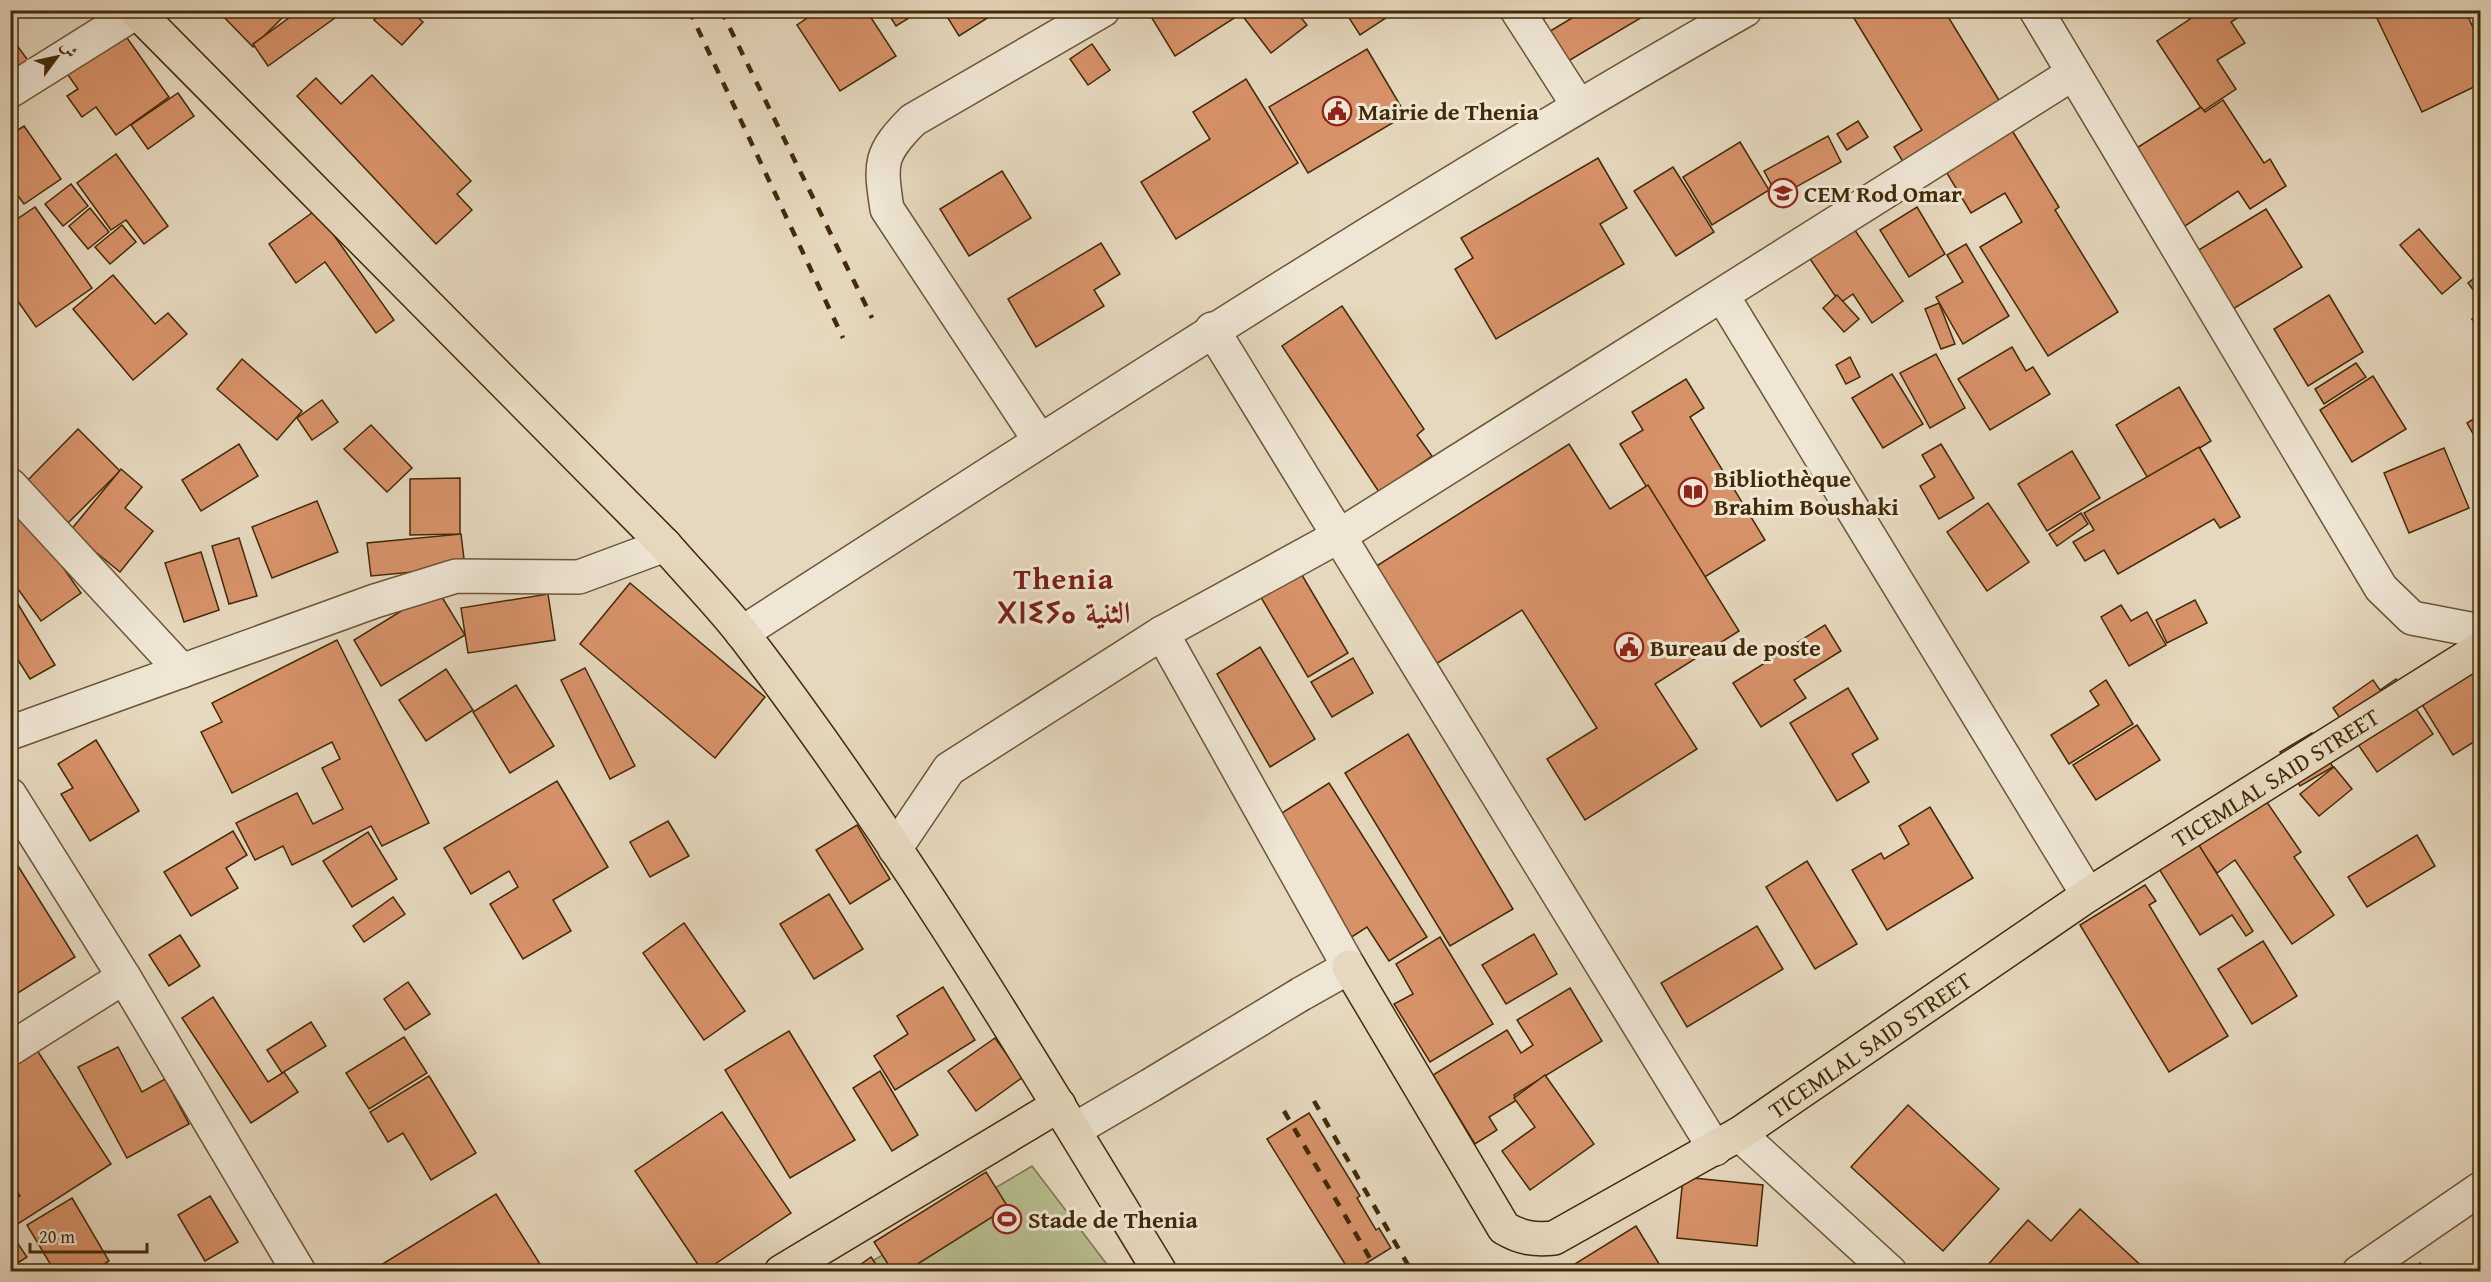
<svg xmlns="http://www.w3.org/2000/svg" width="2491" height="1282" viewBox="0 0 2491 1282" font-family="'Gentium Book Plus',Amiri,'Noto Sans Tifinagh',serif">
<style>
.green{fill:#b8be8f;stroke:#7d744a;stroke-width:1.5}
.building{fill:#d8926a;stroke:#422a06;stroke-width:1.5}
.lines{fill:none;stroke-linecap:round;stroke-linejoin:round}
.minor-casing{stroke:#6b5634;stroke-width:36}
.major-casing{stroke:#422a06;stroke-width:36}
.minor{stroke:#efe6d5;stroke-width:33}
.major{stroke:#e6d8be;stroke-width:33}
.rail{stroke:#422a06;stroke-width:4.5;stroke-dasharray:10 10;stroke-linecap:butt}
.minor-bridge-casing{stroke:#6b5634;stroke-width:36;stroke-linecap:butt}
.minor-bridge{stroke:#efe6d5;stroke-width:33}
.labels{text-anchor:middle;dominant-baseline:central;stroke-width:6;stroke-linejoin:round;paint-order:stroke}
.poi-label{font-size:24px;font-weight:bold;fill:#422a06;stroke:#efe6d5;text-anchor:start}
.street-label{font-size:24px;fill:#422a06;stroke:#efe6d5}
.district-label{font-size:30px;font-weight:bold;letter-spacing:1.5px;fill:#7a1f14;stroke:#efe6d5}
</style>
<rect width="100%" height="100%" fill="#e6d8be"/>
<filter id="stains"><feTurbulence type="fractalNoise" baseFrequency=".00333" numOctaves="4"/><feColorMatrix values="0 0 0 0 .2 0 0 0 0 .09 0 0 0 0 .02 0 0 0 .5 -.17"/></filter>
<radialGradient id="worn" r=".72"><stop offset=".6" stop-color="#630" stop-opacity="0"/><stop offset="1" stop-color="#630" stop-opacity=".3"/></radialGradient>
<!-- green -->
<polygon class="green" points="1032,1166 1112,1271 854,1272"/>
<!-- building -->
<g class="building">
<polygon points="217,10 290,10 253,47"/>
<polygon points="300,10 346,10 268,66 253,44"/>
<polygon points="382,10 410,10 423,22 402,45 374,20"/>
<polygon points="819,10 866,10 896,56 840,91 797,25"/>
<polygon points="886,10 922,10 896,26"/>
<polygon points="943,10 1000,10 959,36"/>
<polygon points="1147,10 1236,10 1239,15 1175,56"/>
<polygon points="1238,10 1295,10 1307,25 1271,53"/>
<polygon points="1344,10 1398,10 1360,35"/>
<polygon points="1528,10 1558,10 1536,24"/>
<polygon points="1585,10 1654,10 1565,63 1547,33"/>
<polygon points="1849,10 1944,10 2005,110 1908,170 1894,147 1922,130"/>
<polygon points="2184,10 2247,12 2231,22 2245,43 2217,60 2236,89 2203,111 2157,41 2190,19"/>
<polygon points="2373,10 2465,10 2480,43 2480,84 2422,112"/>
<polygon points="120,28 169,97 116,135 96,107 82,117 67,96 78,89 63,68"/>
<polygon points="16,44 35,70 24,78 10,59 10,48"/>
<polygon points="1092,44 1110,70 1088,85 1070,59"/>
<polygon points="1367,49 1406,115 1308,173 1269,107"/>
<polygon points="372,75 471,181 457,194 472,210 436,244 297,96 316,78 341,104"/>
<polygon points="1246,79 1298,163 1176,239 1141,182 1210,139 1193,112"/>
<polygon points="178,93 194,116 148,149 131,125"/>
<polygon points="2223,100 2264,163 2270,159 2286,186 2250,209 2238,191 2182,228 2132,151 2201,107 2205,112"/>
<polygon points="2005,119 2059,207 2055,210 2118,312 2048,356 1980,247 2022,222 2005,193 1971,213 1939,160"/>
<polygon points="1858,121 1868,137 1847,150 1837,134"/>
<polygon points="24,126 61,179 24,204 10,185 10,135"/>
<polygon points="1828,136 1841,162 1778,197 1764,171"/>
<polygon points="1740,142 1769,190 1712,225 1683,177"/>
<polygon points="116,154 168,226 144,244 126,220 111,230 77,183"/>
<polygon points="1598,158 1627,208 1600,224 1624,264 1496,339 1455,269 1473,258 1461,238"/>
<polygon points="1673,167 1714,232 1676,256 1634,191"/>
<polygon points="1002,171 1031,218 969,256 940,209"/>
<polygon points="71,184 88,206 63,226 45,204"/>
<polygon points="35,207 92,288 36,327 10,290 10,224"/>
<polygon points="1917,207 1945,254 1909,277 1880,230"/>
<polygon points="90,208 109,232 88,249 69,226"/>
<polygon points="2266,209 2302,267 2228,312 2192,254"/>
<polygon points="316,210 394,320 376,333 325,262 296,283 269,244"/>
<polygon points="1848,220 1903,301 1872,323 1853,294 1840,303 1804,250"/>
<polygon points="122,225 136,242 110,264 95,247"/>
<polygon points="2419,229 2461,278 2442,294 2400,245"/>
<polygon points="1101,243 1120,274 1094,290 1104,306 1036,347 1008,299"/>
<polygon points="1966,244 2009,316 1963,344 1936,297 1963,282 1947,255"/>
<polygon points="2480,274 2480,299 2468,283"/>
<polygon points="113,275 155,324 168,313 187,334 133,380 73,309"/>
<polygon points="1837,295 1859,319 1844,332 1823,308"/>
<polygon points="2329,295 2363,352 2308,386 2274,329"/>
<polygon points="1939,303 1955,344 1941,349 1925,309"/>
<polygon points="1342,306 1424,429 1417,435 1432,456 1379,492 1282,346"/>
<polygon points="2480,312 2480,330 2472,319"/>
<polygon points="2012,347 2026,371 2033,367 2050,394 1990,430 1958,379"/>
<polygon points="1936,354 1965,408 1930,428 1900,373"/>
<polygon points="1850,357 1860,377 1846,384 1836,365"/>
<polygon points="242,359 302,411 277,440 217,389"/>
<polygon points="2356,363 2366,377 2324,404 2315,389"/>
<polygon points="1892,374 1923,424 1883,448 1852,398"/>
<polygon points="2373,376 2406,429 2352,462 2320,410"/>
<polygon points="1686,379 1704,408 1690,417 1765,540 1703,578 1620,444 1643,430 1632,412"/>
<polygon points="2179,387 2211,441 2149,480 2116,425"/>
<polygon points="322,400 338,422 312,440 297,418"/>
<polygon points="2480,415 2480,446 2467,423"/>
<polygon points="371,425 412,468 387,492 344,449"/>
<polygon points="78,429 120,471 68,523 26,482"/>
<polygon points="239,444 258,476 201,511 182,480"/>
<polygon points="1569,444 1610,509 1648,485 1739,631 1655,684 1697,749 1585,820 1547,759 1597,728 1522,610 1436,664 1375,567"/>
<polygon points="1941,444 1974,498 1939,519 1920,486 1935,477 1922,455"/>
<polygon points="2199,447 2240,517 2220,528 2214,519 2118,574 2104,550 2085,561 2073,542 2094,530 2084,513"/>
<polygon points="2444,448 2469,508 2409,533 2384,473"/>
<polygon points="2072,451 2100,498 2047,531 2018,484"/>
<polygon points="121,469 142,487 125,508 153,531 120,572 70,531"/>
<polygon points="460,478 460,534 410,535 410,479"/>
<polygon points="317,501 338,552 272,578 252,527"/>
<polygon points="1988,503 2029,562 1987,591 1947,532"/>
<polygon points="22,509 81,593 41,621 10,578 10,556 17,551 10,541 10,517"/>
<polygon points="2081,513 2088,524 2057,546 2049,534"/>
<polygon points="461,534 465,567 371,576 367,543"/>
<polygon points="239,538 257,596 229,604 212,546"/>
<polygon points="201,552 219,610 184,622 165,563"/>
<polygon points="1296,565 1348,653 1308,677 1256,589"/>
<polygon points="630,583 765,697 715,758 580,644"/>
<polygon points="437,589 465,635 381,686 354,640"/>
<polygon points="10,591 55,665 30,679 15,655 10,658"/>
<polygon points="548,594 555,640 468,653 461,608"/>
<polygon points="2195,600 2207,623 2167,643 2156,620"/>
<polygon points="2121,605 2131,621 2147,612 2166,645 2129,666 2101,617"/>
<polygon points="1825,625 1841,651 1794,680 1806,698 1761,727 1733,683"/>
<polygon points="337,640 429,823 382,846 371,826 292,865 283,846 255,860 236,823 297,793 313,824 343,809 322,768 340,759 332,742 232,793 201,732 222,722 212,703"/>
<polygon points="1260,647 1315,739 1270,767 1217,674"/>
<polygon points="1353,658 1373,693 1332,717 1311,682"/>
<polygon points="2469,661 2480,680 2480,738 2453,755 2415,693"/>
<polygon points="585,668 635,766 610,779 561,680"/>
<polygon points="446,669 473,710 426,741 399,700"/>
<polygon points="2396,679 2433,734 2377,772 2333,708 2373,680 2380,690"/>
<polygon points="2106,680 2133,724 2069,764 2051,735 2099,705 2090,691"/>
<polygon points="516,685 554,746 510,773 473,712"/>
<polygon points="1848,688 1878,739 1852,754 1869,782 1837,801 1790,723"/>
<polygon points="2137,725 2160,760 2096,800 2073,765"/>
<polygon points="2312,733 2333,767 2300,786 2280,752"/>
<polygon points="1408,734 1513,909 1450,946 1345,773"/>
<polygon points="96,740 139,811 90,841 61,794 73,788 58,764"/>
<polygon points="2334,767 2352,789 2319,816 2300,794"/>
<polygon points="2251,779 2301,852 2294,857 2334,915 2292,944 2235,860 2217,873 2184,825"/>
<polygon points="557,781 608,867 553,900 571,931 523,959 490,904 518,887 509,871 471,894 444,848"/>
<polygon points="1329,783 1427,937 1389,961 1367,927 1347,940 1274,818"/>
<polygon points="1930,807 1973,878 1887,930 1852,870 1881,853 1884,859 1909,844 1899,826"/>
<polygon points="668,821 689,856 650,877 630,842"/>
<polygon points="857,825 890,879 850,904 816,850"/>
<polygon points="233,831 247,855 226,868 238,888 191,916 164,872"/>
<polygon points="2190,831 2253,931 2246,936 2232,915 2200,935 2151,856"/>
<polygon points="368,832 397,879 352,907 323,861"/>
<polygon points="2417,835 2435,866 2367,907 2348,877"/>
<polygon points="13,858 75,957 10,998 10,860"/>
<polygon points="1807,861 1857,944 1815,969 1766,887"/>
<polygon points="2145,885 2156,901 2149,905 2228,1036 2169,1072 2080,925"/>
<polygon points="829,894 863,949 814,979 780,924"/>
<polygon points="393,897 405,914 364,942 353,926"/>
<polygon points="684,923 745,1011 704,1040 643,953"/>
<polygon points="1757,926 1783,969 1687,1027 1661,983"/>
<polygon points="1534,934 1557,974 1506,1004 1482,965"/>
<polygon points="180,935 200,966 169,986 149,955"/>
<polygon points="1440,937 1493,1024 1430,1062 1394,1004 1413,994 1396,964"/>
<polygon points="2263,941 2297,996 2252,1024 2218,969"/>
<polygon points="408,982 430,1014 405,1030 384,999"/>
<polygon points="943,987 975,1040 895,1090 874,1056 908,1034 897,1016"/>
<polygon points="1570,988 1602,1041 1514,1095 1517,1100 1489,1117 1497,1130 1475,1144 1433,1075 1507,1030 1521,1053 1533,1045 1517,1020"/>
<polygon points="213,997 268,1082 284,1072 298,1092 251,1123 182,1018"/>
<polygon points="311,1022 326,1046 282,1073 267,1050"/>
<polygon points="789,1031 855,1140 790,1178 725,1070"/>
<polygon points="404,1037 427,1073 369,1109 346,1073"/>
<polygon points="995,1038 1023,1077 976,1111 948,1071"/>
<polygon points="31,1041 111,1164 10,1229 10,1202 20,1196 10,1180 10,1055"/>
<polygon points="118,1047 142,1092 165,1079 189,1124 127,1158 78,1067"/>
<polygon points="880,1071 918,1135 892,1151 853,1088"/>
<polygon points="1545,1075 1594,1144 1530,1190 1502,1151 1535,1127 1514,1098"/>
<polygon points="429,1076 476,1153 431,1180 403,1133 388,1142 370,1112"/>
<polygon points="1908,1105 1999,1189 1943,1251 1851,1167"/>
<polygon points="722,1112 791,1213 703,1272 635,1171"/>
<polygon points="1309,1113 1360,1196 1357,1198 1376,1230 1379,1228 1391,1248 1352,1272 1350,1272 1267,1139"/>
<polygon points="986,1172 1008,1207 905,1272 893,1272 874,1242"/>
<polygon points="1683,1177 1763,1185 1757,1246 1677,1238"/>
<polygon points="496,1194 545,1272 378,1272 376,1268"/>
<polygon points="210,1196 238,1242 205,1261 178,1215"/>
<polygon points="72,1198 109,1261 92,1272 55,1272 27,1225"/>
<polygon points="2080,1209 2148,1272 1988,1272 1985,1268 2028,1220 2051,1241"/>
<polygon points="1636,1226 1664,1272 1562,1272"/>
<polygon points="12,1235 27,1257 10,1268 10,1236"/>
<polygon points="871,1257 881,1272 850,1272"/>
<polygon points="2420,1263 2425,1272 2408,1272"/>
</g>
<g class="lines">
<!-- minor casing -->
<g class="minor-casing">
<g id="minor">
<polyline points="1517,10 1578,105"/>
<polyline points="2036,10 2381,588 2412,618 2480,631"/>
<polyline points="10,91 136,12"/>
<polyline points="1722,295 2088,895"/>
<polyline points="1212,329 1715,1149"/>
<path d="M1040,441L887,209C880,163 879,154 913,120L1103,10"/>
<polyline points="10,485 182,671"/>
<path d="M742,633C1073,420 1402,205 1745,10"/>
<polyline points="1162,633 1349,967 1301,994"/>
<polyline points="10,733 375,601 456,576 579,577 665,545"/>
<polyline points="10,795 124,977 299,1272"/>
<polyline points="895,849 949,769 1162,633 1339,536 2072,74"/>
<polyline points="10,1049 124,977"/>
<polyline points="1074,1130 1151,1085"/>
<polyline points="1739,1134 1890,1272"/>
<polyline points="2359,1272 2480,1189"/>
</g>
</g>
<!-- major casing -->
<g class="major-casing">
<g id="major">
<path d="M135,10L665,545C691,575 719,603 743,634C897,835 1028,1055 1160,1272"/>
<path id="s1" d="M1349,967L1504,1228C1521,1238 1534,1240 1554,1238L1739,1134L2088,895L2480,649"/>
<polyline points="781,1272 1059,1105"/>
</g>
</g>
<!-- minor -->
<use href="#minor" class="minor"/>
<!-- major -->
<use href="#major" class="major"/>
<!-- rail -->
<g class="rail">
<polyline points="689,10 843,338"/>
<polyline points="721,10 872,318"/>
<polyline points="1314,1101 1412,1272"/>
<polyline points="1284,1111 1378,1272"/>
</g>
<!-- minor-bridge casing -->
<g class="minor-bridge-casing">
<polyline id="minor-bridge" points="1151,1085 1301,994"/>
</g>
<!-- minor-bridge -->
<use href="#minor-bridge" class="minor-bridge"/>
</g>
<!-- icons -->
<defs>
<g id="civic-ring" transform="scale(1.5)"><circle r="9.5" fill="#efe6d5" stroke="#8f2418" stroke-width="1.5"/><path d="M-.6-6.5H3V-4.5H.6V-3L4-1V1h2V6H-6V1h2V-1L-.6-3ZM-1.2 2.5V6h2.4V2.5Z" fill="#8f2418"/></g>
<g id="school-ring" transform="scale(1.5)"><circle r="9.5" fill="#efe6d5" stroke="#8f2418" stroke-width="1.5"/><path d="M0-5L7-2L0 1L-7-2ZM-4 1L0 2.5L4 1V4Q0 6-4 4Z" fill="#8f2418"/></g>
<g id="library-ring" transform="scale(1.5)"><circle r="9.5" fill="#efe6d5" stroke="#8f2418" stroke-width="1.5"/><path d="M-6-4Q-3-5.5-.7-3.5V5Q-3 3-6 4ZM6-4Q3-5.5 .7-3.5V5Q3 3 6 4Z" fill="#8f2418"/></g>
<g id="stadium-ring" transform="scale(1.5)"><circle r="9.5" fill="#efe6d5" stroke="#8f2418" stroke-width="1.5"/><path d="M0-5a6.5 5 0 1 0 0 10a6.5 5 0 1 0 0-10ZM-3.5-1.8h7v3.6h-7Z" fill="#8f2418"/></g>
</defs>
<g fill-rule="evenodd">
<use href="#civic-ring" x="1337" y="111"/>
<use href="#school-ring" x="1783" y="193"/>
<use href="#library-ring" x="1693" y="492"/>
<use href="#civic-ring" x="1629" y="647"/>
<use href="#stadium-ring" x="1007" y="1219"/>
</g>
<g class="labels">
<!-- poi labels -->
<g class="poi-label">
<text x="1358" y="111">Mairie de Thenia</text>
<text x="1804" y="193">CEM Rod Omar</text>
<text x="1714" y="478">Bibliothèque<tspan x="1714" dy="28">Brahim Boushaki</tspan></text>
<text x="1650" y="647">Bureau de poste</text>
<text x="1028" y="1219">Stade de Thenia</text>
</g>
<!-- street labels -->
<g class="street-label">
<text stroke="none"><textPath href="#s1" startOffset="1212">TICEMLAL SAID STREET</textPath></text>
<text stroke="none"><textPath href="#s1" startOffset="726">TICEMLAL SAID STREET</textPath></text>
</g>
<!-- district labels -->
<g class="district-label">
<text x="1064" y="578">Thenia<tspan x="1064" dy="34">ⵝⵏⵉⵢⴰ الثنية</tspan></text>
</g>
</g>
<!-- margin -->
<rect width="2491" height="1282" fill="none" stroke="#e6d8be" stroke-width="36"/>
<rect x="12" y="12" width="2467" height="1258" fill="none" stroke="#422a06" stroke-width="3"/>
<rect x="18" y="18" width="2455" height="1246" fill="none" stroke="#422a06" stroke-width="1.5"/>
<!-- north arrow -->
<g transform="translate(57 57) rotate(57)" stroke="#efe6d5" stroke-width="4.5" paint-order="stroke">
<path d="M0-4.5L10 22L0 15L-10 22Z" fill="#422a06"/>
<text y="-9" font-size="16" font-weight="bold" text-anchor="middle" fill="#422a06">ش</text>
</g>
<!-- scale -->
<path d="M30 1243v9h117v-9" fill="none" stroke="#422a06" stroke-width="3"/>
<text x="39" y="1243" font-size="18" fill="#422a06" stroke="#efe6d5" stroke-width="4.5" paint-order="stroke">20 m</text>
<rect width="100%" height="100%" filter="url(#stains)"/>
<rect width="100%" height="100%" fill="url(#worn)"/>
</svg>
